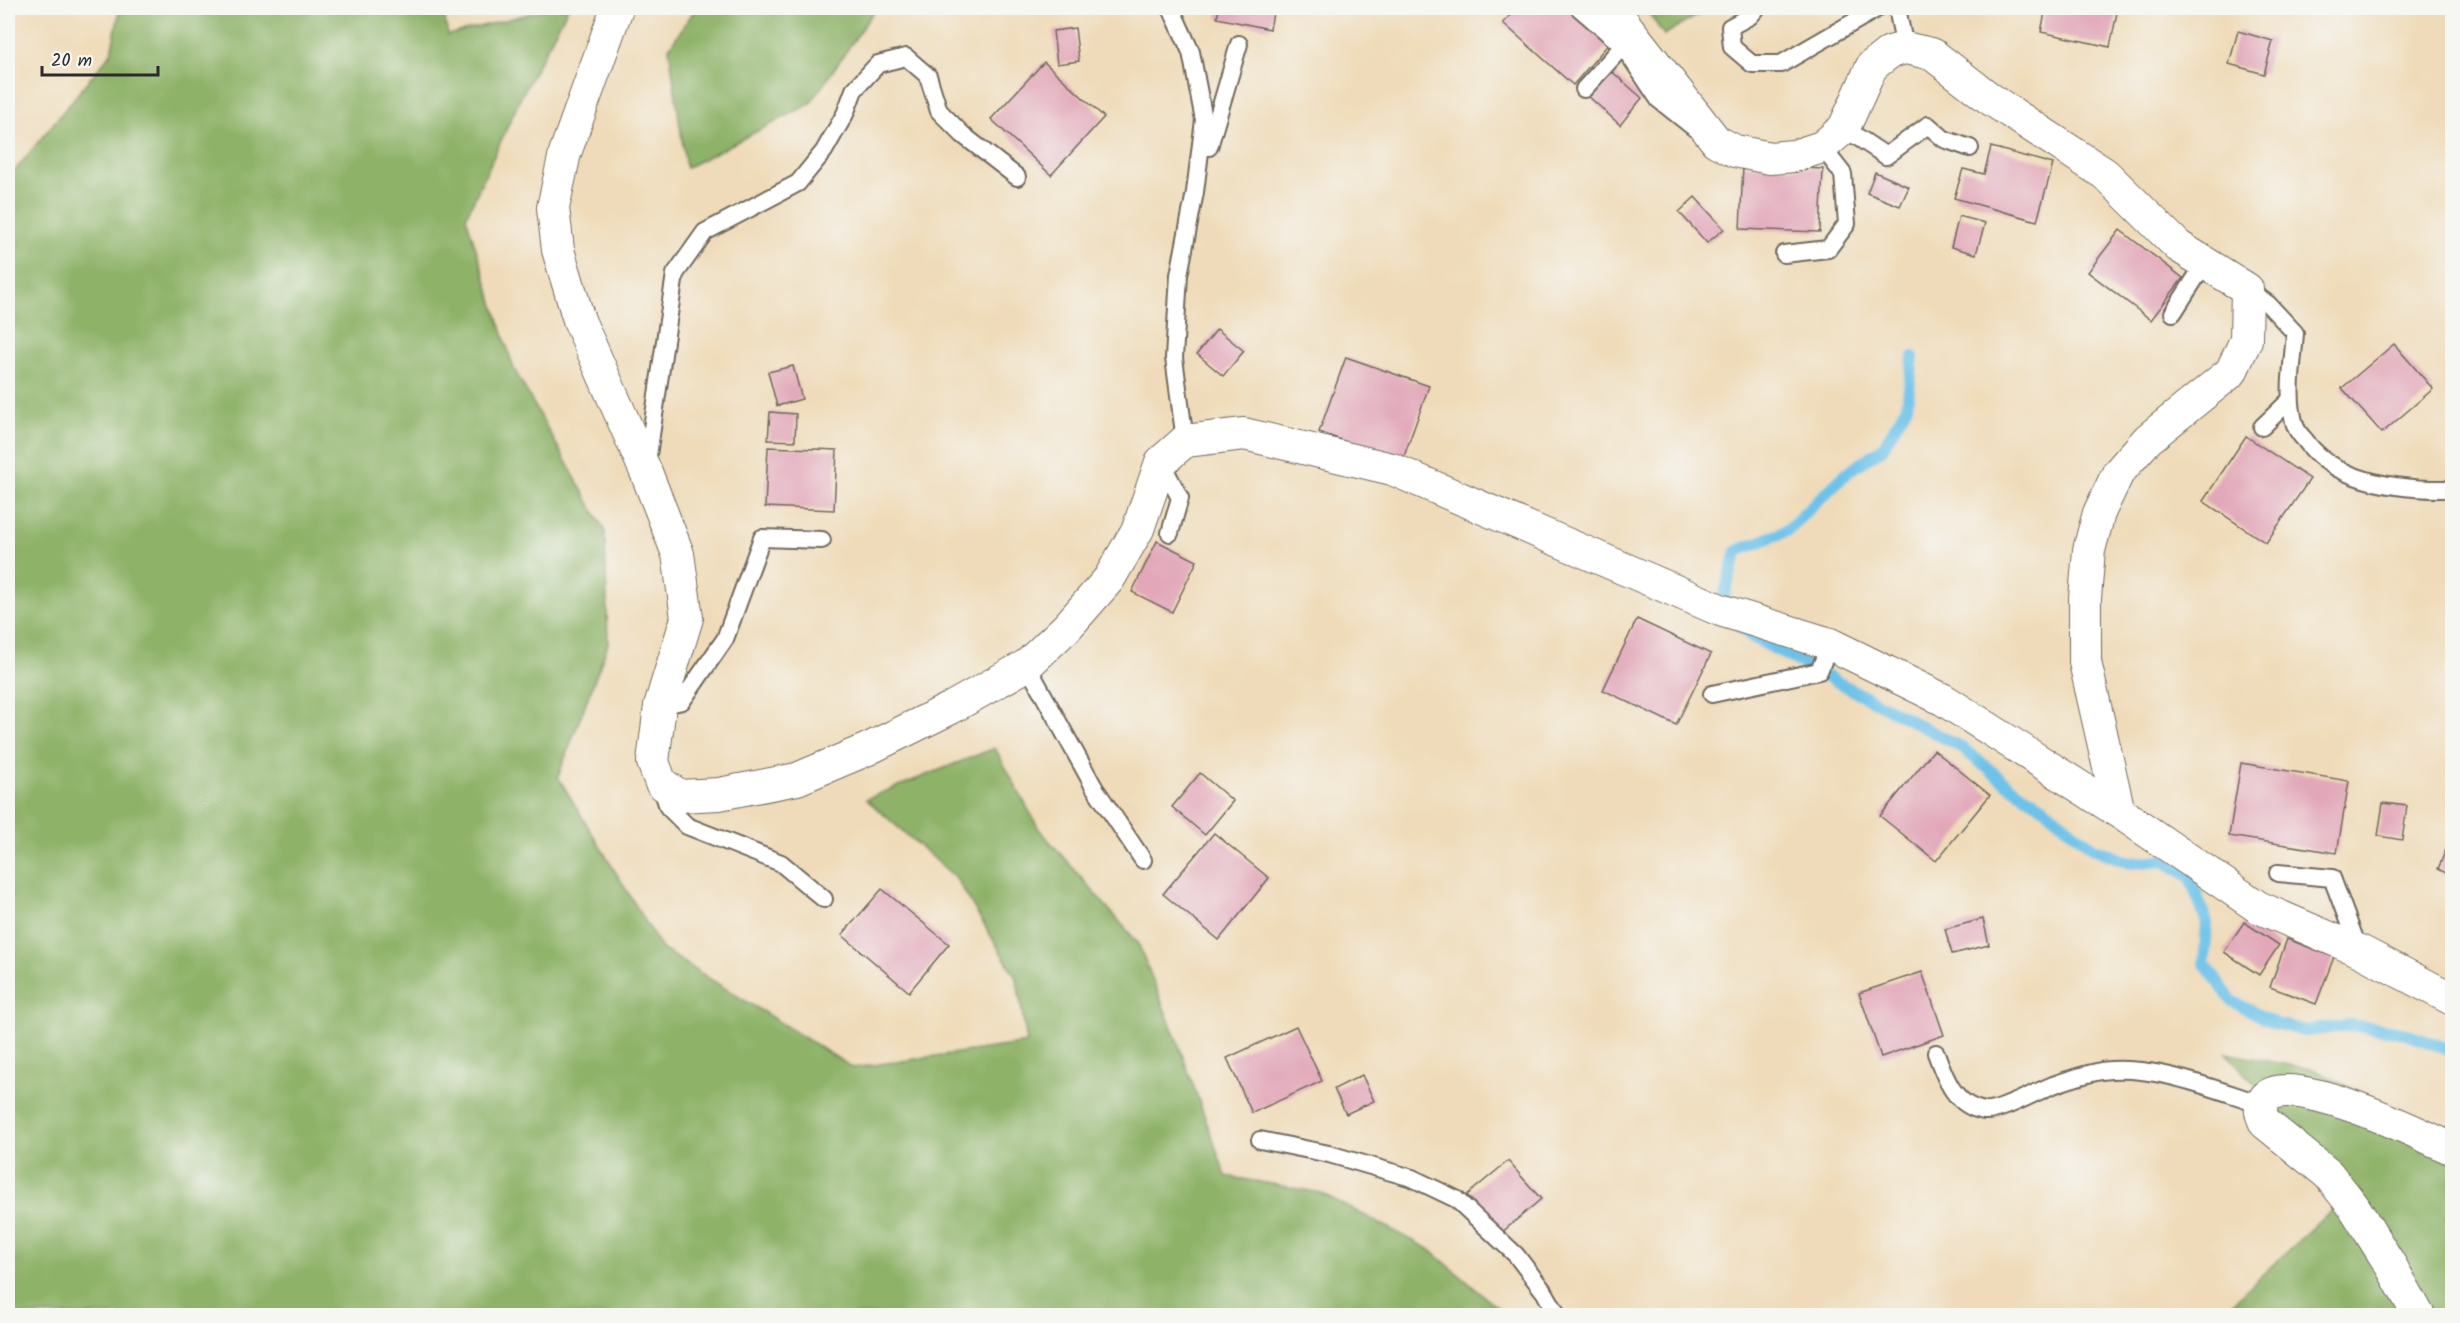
<svg xmlns="http://www.w3.org/2000/svg" width="2460" height="1323" viewBox="0 0 2460 1323" font-family="Kalam,sans-serif">
<style>
.forest{fill:#8eb268;stroke:#5c6e4a;stroke-width:1.5}
.lines{fill:none;stroke-linecap:round;stroke-linejoin:round}
.stream{stroke:#6dc2ea;stroke-width:12}
.building{fill:#e2a8b9}
.lane-casing{stroke:#70695d;stroke-width:20}
.street-casing{stroke:#70695d;stroke-width:34}
.lane{stroke:#fff;stroke-width:16}
.street{stroke:#fff;stroke-width:32}
</style>
<rect width="100%" height="100%" fill="#f6f6f2"/>
<filter id="ink" filterUnits="userSpaceOnUse"><feTurbulence type="fractalNoise" baseFrequency=".0167" numOctaves="2"/><feDisplacementMap in="SourceGraphic" scale="12" xChannelSelector="R" yChannelSelector="G"/><feConvolveMatrix kernelMatrix="1 2 1 2 8 2 1 2 1" color-interpolation-filters="sRGB"/></filter>
<filter id="wash" filterUnits="userSpaceOnUse"><feTurbulence type="fractalNoise" baseFrequency=".008" numOctaves="4" result="noise"/><feDisplacementMap in="SourceGraphic" scale="24" xChannelSelector="R" yChannelSelector="G"/><feGaussianBlur stdDeviation="1.35" result="paint"/><feColorMatrix in="noise" values="0 0 0 0 0 0 0 0 0 0 0 0 0 0 0 0 0 1.4 0 .05"/><feComposite in="paint" operator="in"/></filter>
<g filter="url(#wash)">
<rect width="100%" height="100%" fill="#efdbb9"/>
<!-- forest -->
<g class="forest">
<polygon points="120,8 443,8 448,35 551,8 568,8 523,93 466,217 514,369 605,531 608,644 558,777 662,949 853,1068 1027,1043 1017,979 956,878 866,799 995,748 1039,829 1138,943 1178,1043 1226,1176 1321,1193 1429,1249 1506,1315 8,1315 8,179 111,53"/>
<polygon points="696,8 876,8 810,104 686,168 669,48"/>
<polygon points="1645,8 1710,8 1664,35"/>
<polygon points="2226,1053 2315,1070 2434,1128 2452,1140 2452,1214 2446,1216 2452,1234 2452,1315 2218,1316 2354,1189"/>
</g>
<g class="lines">
<!-- stream -->
<g class="stream">
<polyline points="1720,610 1737,551 1786,531 1849,471 1882,449 1907,406 1913,357"/>
<polyline points="1740,627 1752,637 1961,747 2010,786 2043,807 2093,848 2130,863 2163,860 2190,877 2207,923 2204,963 2232,1001 2276,1024 2307,1031 2350,1025 2396,1031 2452,1050"/>
</g>
</g>
<g id="blocks">
<!-- building -->
<g class="building">
<polygon points="1219,8 1274,8 1270,29 1217,18"/>
<polygon points="1517,8 1575,8 1612,40 1573,85 1503,23"/>
<polygon points="2046,8 2118,8 2110,47 2041,32"/>
<polygon points="1075,28 1079,61 1057,64 1053,31"/>
<polygon points="2238,31 2273,41 2264,74 2229,64"/>
<polygon points="1044,62 1104,117 1051,175 991,119"/>
<polygon points="1609,69 1642,98 1620,125 1587,95"/>
<polygon points="1991,147 2053,164 2037,221 1954,198 1963,169 1984,174"/>
<polygon points="1743,165 1823,169 1820,232 1740,229"/>
<polygon points="1875,172 1909,187 1900,206 1867,193"/>
<polygon points="1695,197 1724,229 1707,243 1679,212"/>
<polygon points="1959,216 1985,223 1976,254 1951,247"/>
<polygon points="2120,230 2183,278 2151,320 2088,272"/>
<polygon points="1217,329 1244,351 1223,376 1197,354"/>
<polygon points="2394,344 2433,389 2382,433 2342,388"/>
<polygon points="1346,357 1429,386 1402,462 1319,432"/>
<polygon points="793,366 802,399 777,406 768,372"/>
<polygon points="770,412 796,414 795,441 768,440"/>
<polygon points="2246,436 2310,479 2266,543 2203,501"/>
<polygon points="768,447 837,450 834,510 765,507"/>
<polygon points="1157,541 1197,561 1172,612 1132,592"/>
<polygon points="1637,619 1711,654 1676,725 1603,690"/>
<polygon points="1934,750 1990,795 1936,861 1880,816"/>
<polygon points="2241,763 2349,781 2337,853 2229,836"/>
<polygon points="1200,773 1233,801 1205,835 1172,807"/>
<polygon points="2383,803 2407,806 2402,840 2378,836"/>
<polygon points="1214,833 1269,878 1219,940 1163,894"/>
<polygon points="2452,835 2452,876 2438,869"/>
<polygon points="882,889 949,944 909,992 842,935"/>
<polygon points="1983,919 1989,945 1952,954 1945,929"/>
<polygon points="2244,922 2279,945 2259,975 2224,952"/>
<polygon points="2287,939 2334,957 2316,1004 2270,987"/>
<polygon points="1922,972 1944,1035 1881,1057 1859,993"/>
<polygon points="1296,1026 1322,1081 1252,1113 1227,1058"/>
<polygon points="1362,1075 1374,1101 1346,1114 1334,1089"/>
<polygon points="1508,1161 1541,1199 1500,1234 1467,1195"/>
</g>
</g>
</g>
<g filter="url(#ink)">
<use href="#blocks" fill-opacity="0" stroke="#70695d" stroke-width="1.5"/>
<g class="lines">
<!-- lane casing -->
<g class="lane-casing">
<g id="lane">
<polyline points="1171,8 1191,52 1204,120 1195,192 1179,275 1174,358 1185,441"/>
<polyline points="1579,8 1623,46 1659,100 1693,127"/>
<polyline points="1757,8 1750,16 1730,27 1732,47 1752,64 1781,64 1878,8"/>
<polyline points="1897,8 1905,48"/>
<polyline points="1584,89 1623,46"/>
<polyline points="1844,128 1886,156 1928,125 1944,139 1970,148"/>
<polyline points="1209,147 1239,44"/>
<polyline points="1784,254 1828,249 1847,224 1843,174 1822,147"/>
<path d="M2247,289L2268,304L2295,333C2293,363 2286,396 2295,425C2297,431 2301,436 2305,440C2336,484 2403,490 2452,489"/>
<polyline points="2173,313 2205,263"/>
<polyline points="2262,427 2290,400"/>
<polyline points="647,462 675,274 705,232 798,183 824,151 845,114 854,90 878,64 906,57 928,76 939,111 963,135 1017,177"/>
<polyline points="1161,462 1180,498 1170,533"/>
<polyline points="1027,665 1094,787 1143,860"/>
<polyline points="1712,694 1819,671 1830,644"/>
<polyline points="660,706 682,701 725,639 762,538 822,540"/>
<polyline points="661,786 668,807 687,826 781,863 824,899"/>
<polyline points="2278,873 2332,878 2359,950"/>
<path d="M1936,1053C1945,1078 1955,1107 1985,1111C1998,1113 2038,1091 2053,1085C2067,1080 2086,1074 2101,1071C2154,1064 2211,1088 2261,1104"/>
<polyline points="1260,1140 1329,1154 1412,1178 1456,1199 1516,1255 1545,1293 1558,1316"/>
</g>
</g>
<!-- street casing -->
<g class="street-casing">
<g id="street">
<polyline points="617,8 565,153 553,208 558,250 579,320 646,472 678,554 687,618 660,706 653,762 661,783 680,796 719,794 797,779 868,749 951,708 1027,665 1067,627 1109,579 1138,529 1161,462 1185,441 1244,434 1392,469 1720,610 1830,644 1944,700 2119,812 2258,907 2360,951 2452,999"/>
<polyline points="1612,8 1716,141 1735,151 1770,158 1794,156 1822,147 1844,128 1872,66 1890,52 1905,48 1932,54 1989,98 2105,174 2178,246 2247,289 2246,340 2231,372 2148,439 2118,473 2099,513 2089,550 2085,598 2085,662 2119,812"/>
<path d="M2419,1316L2391,1266L2354,1207L2328,1174L2265,1123C2261,1114 2258,1107 2265,1098C2290,1070 2423,1135 2452,1149"/>
</g>
</g>
<!-- lane -->
<use href="#lane" class="lane"/>
<!-- street -->
<use href="#street" class="street"/>
</g>
</g>
<!-- margin -->
<rect width="2460" height="1323" fill="none" stroke="#f6f6f2" stroke-width="30"/>
<!-- scale -->
<path d="M42 66v9h116v-9" fill="none" stroke="#2b2b2b" stroke-width="3"/>
<text x="51" y="66" font-size="18" fill="#2b2b2b" stroke="#f6f6f2" stroke-width="4.5" paint-order="stroke">20 m</text>
</svg>
